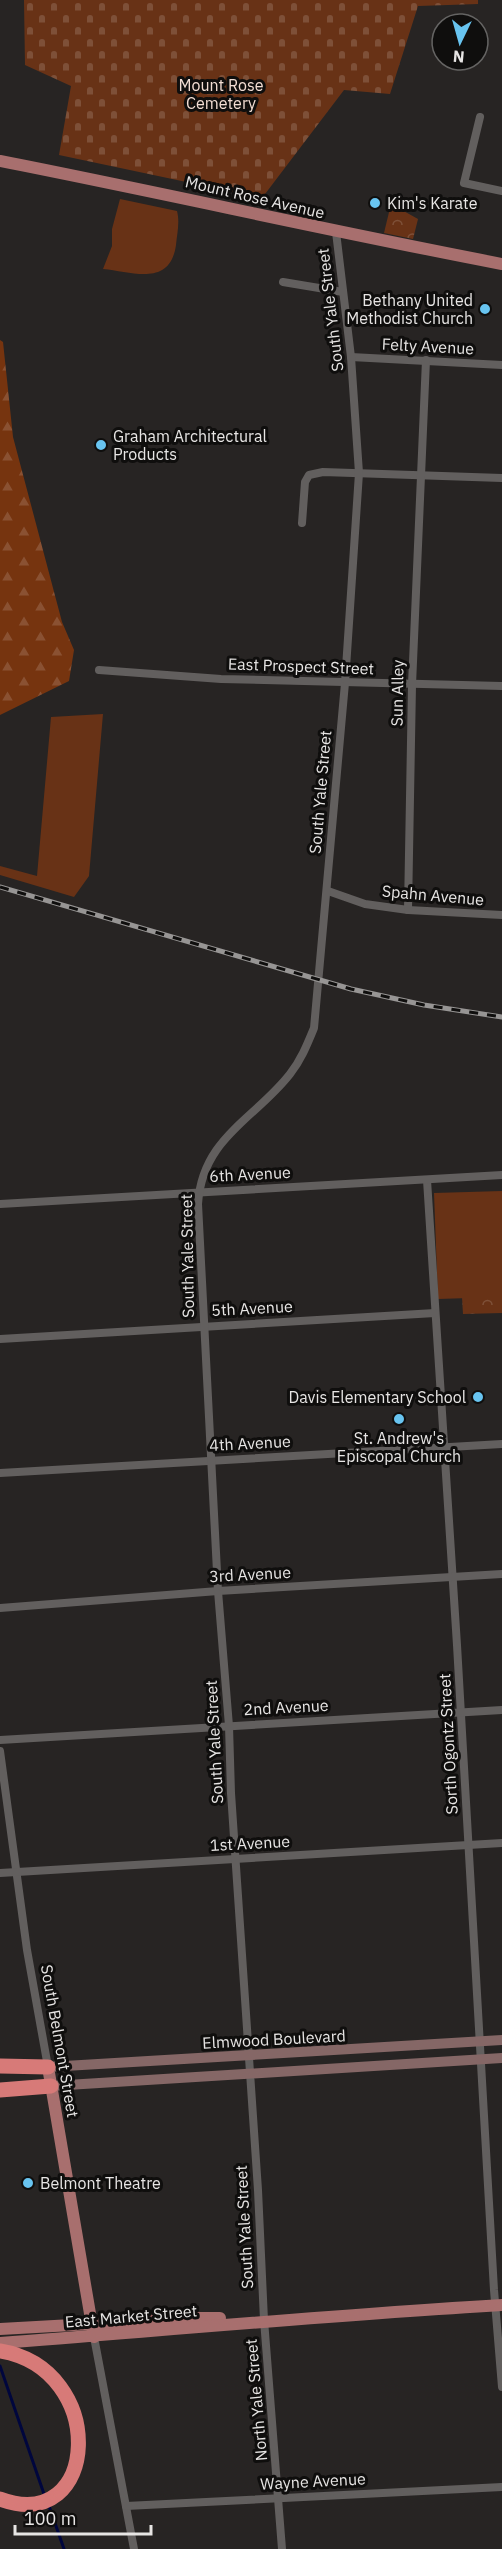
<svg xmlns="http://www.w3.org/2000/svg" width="502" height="2549" viewBox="0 0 502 2549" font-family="'IBM Plex Sans',sans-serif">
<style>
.grass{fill:#683216}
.forest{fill:url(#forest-firs)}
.cemetery{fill:url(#cemetery-stones)}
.park{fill:url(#park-crowns)}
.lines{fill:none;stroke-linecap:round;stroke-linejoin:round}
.stream{stroke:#00063d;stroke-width:3}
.street{stroke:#625f5e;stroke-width:8}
.secondary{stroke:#856766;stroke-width:10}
.primary{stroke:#a86f6e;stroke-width:12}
.highway{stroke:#d77a78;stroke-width:15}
.rail-casing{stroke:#979594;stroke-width:5}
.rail{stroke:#0f0e0d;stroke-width:3;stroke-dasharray:9;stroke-linecap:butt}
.poi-dot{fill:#68c4f0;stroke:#0f0e0d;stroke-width:2}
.labels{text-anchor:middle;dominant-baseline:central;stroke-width:6;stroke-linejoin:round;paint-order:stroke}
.park-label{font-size:16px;fill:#f3ded4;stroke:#0f0e0d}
.street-label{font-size:16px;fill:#e7e5e4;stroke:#0f0e0d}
.poi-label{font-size:16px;fill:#e7e5e4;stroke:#0f0e0d;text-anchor:start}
</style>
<defs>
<pattern id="forest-firs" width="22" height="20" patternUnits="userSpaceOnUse" patternTransform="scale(1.5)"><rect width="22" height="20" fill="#76340f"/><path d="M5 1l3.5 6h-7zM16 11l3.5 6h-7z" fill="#8a5132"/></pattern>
<pattern id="cemetery-stones" width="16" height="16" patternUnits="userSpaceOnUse" patternTransform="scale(1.5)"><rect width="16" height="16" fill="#683216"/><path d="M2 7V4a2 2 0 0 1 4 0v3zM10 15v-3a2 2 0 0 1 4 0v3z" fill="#7e5038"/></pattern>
<pattern id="park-crowns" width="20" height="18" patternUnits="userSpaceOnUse" patternTransform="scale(1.5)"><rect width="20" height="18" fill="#683216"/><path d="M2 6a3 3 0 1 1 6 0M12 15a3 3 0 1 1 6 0" fill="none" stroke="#7e5038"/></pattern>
</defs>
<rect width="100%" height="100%" fill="#272423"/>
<!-- grass -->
<g class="grass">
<path d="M120,199L177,211C180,222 177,234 176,245C170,287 133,272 103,269L112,246V229Z"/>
<polygon points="103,714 89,876 74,897 0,875 0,866 37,876 51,717"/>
<polygon points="502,1191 502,1297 438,1299 434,1193"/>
</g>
<!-- forest -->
<polygon class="forest" points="0,340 3,342 13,437 62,622 74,650 69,681 0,715"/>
<!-- cemetery -->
<polygon class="cemetery" points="24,0 478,0 478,4 418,6 390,94 344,90 262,198 59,155 71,86 25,65"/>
<!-- park -->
<g class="park">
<polygon points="391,204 418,219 413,239 384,233"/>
<polygon points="502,1295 502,1313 463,1314 462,1297"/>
</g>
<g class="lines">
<!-- stream -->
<g class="stream">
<polyline points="0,2366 44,2494"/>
<polyline points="48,2503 64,2549"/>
</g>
<!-- street -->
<g class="street">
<polyline points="480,117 464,183 502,191"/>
<polyline points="283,282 343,292"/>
<polyline points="351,357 502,365"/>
<polyline points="302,523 305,482 309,475 323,472 502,478"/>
<polyline points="99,670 221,679 502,686"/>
<polyline points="328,891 365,904 408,910 502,915"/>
<polyline points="408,910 412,685 426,360"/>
<polyline points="427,1180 457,1645 494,2290 502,2387"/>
<polyline points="0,1204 502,1175"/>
<polyline points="0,1339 435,1313"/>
<polyline points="0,1473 502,1444"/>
<polyline points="0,1608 218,1591 502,1574"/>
<polyline points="0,1740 502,1710"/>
<polyline points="0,1751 27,1950 48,2067"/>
<polyline points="0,1873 502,1843"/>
<polyline points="94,2337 134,2549"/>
<polyline points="126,2506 502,2487"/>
<path d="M282,2549L264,2320L258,2190L231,1793L229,1726L218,1591L198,1204C202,1138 255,1119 290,1074C301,1060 307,1045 314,1028L345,683L359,473L351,357L336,232"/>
</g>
<!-- secondary -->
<g class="secondary">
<polyline points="48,2067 502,2040"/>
<polyline points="51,2086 502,2058"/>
</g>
<!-- primary -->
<g class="primary">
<path d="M0,161C168,194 334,232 502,264"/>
<polyline points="48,2067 94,2337"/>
<polyline points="0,2329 198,2318 220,2318"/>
<path d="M0,2343C167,2330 334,2315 502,2305"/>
</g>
<!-- highway -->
<g class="highway">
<polyline points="0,2066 48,2067"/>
<polyline points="0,2090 51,2086"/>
<path d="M0,2351C109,2369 100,2536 0,2499"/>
</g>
<!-- rail casing -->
<g class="rail-casing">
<polyline id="rail" points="0,887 351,989 424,1005 502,1017"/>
</g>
<!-- rail -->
<use href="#rail" class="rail"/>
</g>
<!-- markers -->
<g class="poi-dot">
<circle cx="375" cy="203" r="6"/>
<circle cx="485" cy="309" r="6"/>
<circle cx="101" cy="445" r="6"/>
<circle cx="478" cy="1397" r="6"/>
<circle cx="399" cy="1419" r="6"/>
<circle cx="28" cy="2183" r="6"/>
</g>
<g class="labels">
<!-- park labels -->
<g class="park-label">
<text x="221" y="85">Mount Rose<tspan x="221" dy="18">Cemetery</tspan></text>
</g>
<!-- street labels -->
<g class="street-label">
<text transform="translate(255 197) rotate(13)">Mount Rose Avenue</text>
<text transform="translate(330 310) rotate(-97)">South Yale Street</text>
<text transform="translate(428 346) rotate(3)">Felty Avenue</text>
<text transform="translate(301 666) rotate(2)">East Prospect Street</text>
<text transform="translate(397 693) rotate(-89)">Sun Alley</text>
<text transform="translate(320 792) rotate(-85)">South Yale Street</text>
<text transform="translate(433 895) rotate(5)">Spahn Avenue</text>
<text transform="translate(250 1174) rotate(-3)">6th Avenue</text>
<text transform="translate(187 1256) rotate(-91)">South Yale Street</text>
<text transform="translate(252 1308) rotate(-3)">5th Avenue</text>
<text transform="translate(250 1443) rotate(-3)">4th Avenue</text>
<text transform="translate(250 1574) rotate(-3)">3rd Avenue</text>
<text transform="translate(286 1707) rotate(-3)">2nd Avenue</text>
<text transform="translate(214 1742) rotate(-93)">South Yale Street</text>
<text transform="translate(448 1744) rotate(-93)">Sorth Ogontz Street</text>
<text transform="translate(250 1843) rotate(-3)">1st Avenue</text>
<text transform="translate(274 2039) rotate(-3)">Elmwood Boulevard</text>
<text transform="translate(60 2041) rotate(80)">South Belmont Street</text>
<text transform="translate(244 2227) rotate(-93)">South Yale Street</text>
<text transform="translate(131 2316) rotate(-5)">East Market Street</text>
<text transform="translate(256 2400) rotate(-95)">North Yale Street</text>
<text transform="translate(313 2481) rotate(-3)">Wayne Avenue</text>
</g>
<!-- poi labels -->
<g class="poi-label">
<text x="387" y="203">Kim's Karate</text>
<text x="473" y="300" text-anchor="end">Bethany United<tspan x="473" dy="18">Methodist Church</tspan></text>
<text x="113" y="436">Graham Architectural<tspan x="113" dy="18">Products</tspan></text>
<text x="466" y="1397" text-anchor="end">Davis Elementary School</text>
<text x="399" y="1438" text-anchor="middle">St. Andrew's<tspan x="399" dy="18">Episcopal Church</tspan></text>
<text x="40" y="2183">Belmont Theatre</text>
</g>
</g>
<!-- north arrow -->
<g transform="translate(460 42) rotate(185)"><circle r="28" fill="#0f0e0d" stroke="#656463" stroke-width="1.5"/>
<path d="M0-4.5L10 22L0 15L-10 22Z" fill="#68c4f0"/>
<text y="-9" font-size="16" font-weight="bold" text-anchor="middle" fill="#e7e5e4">N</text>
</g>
<!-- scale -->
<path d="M15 2525v9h136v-9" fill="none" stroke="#e7e5e4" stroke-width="3"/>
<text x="24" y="2525" font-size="18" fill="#e7e5e4" stroke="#0f0e0d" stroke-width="4.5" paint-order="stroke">100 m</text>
</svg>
